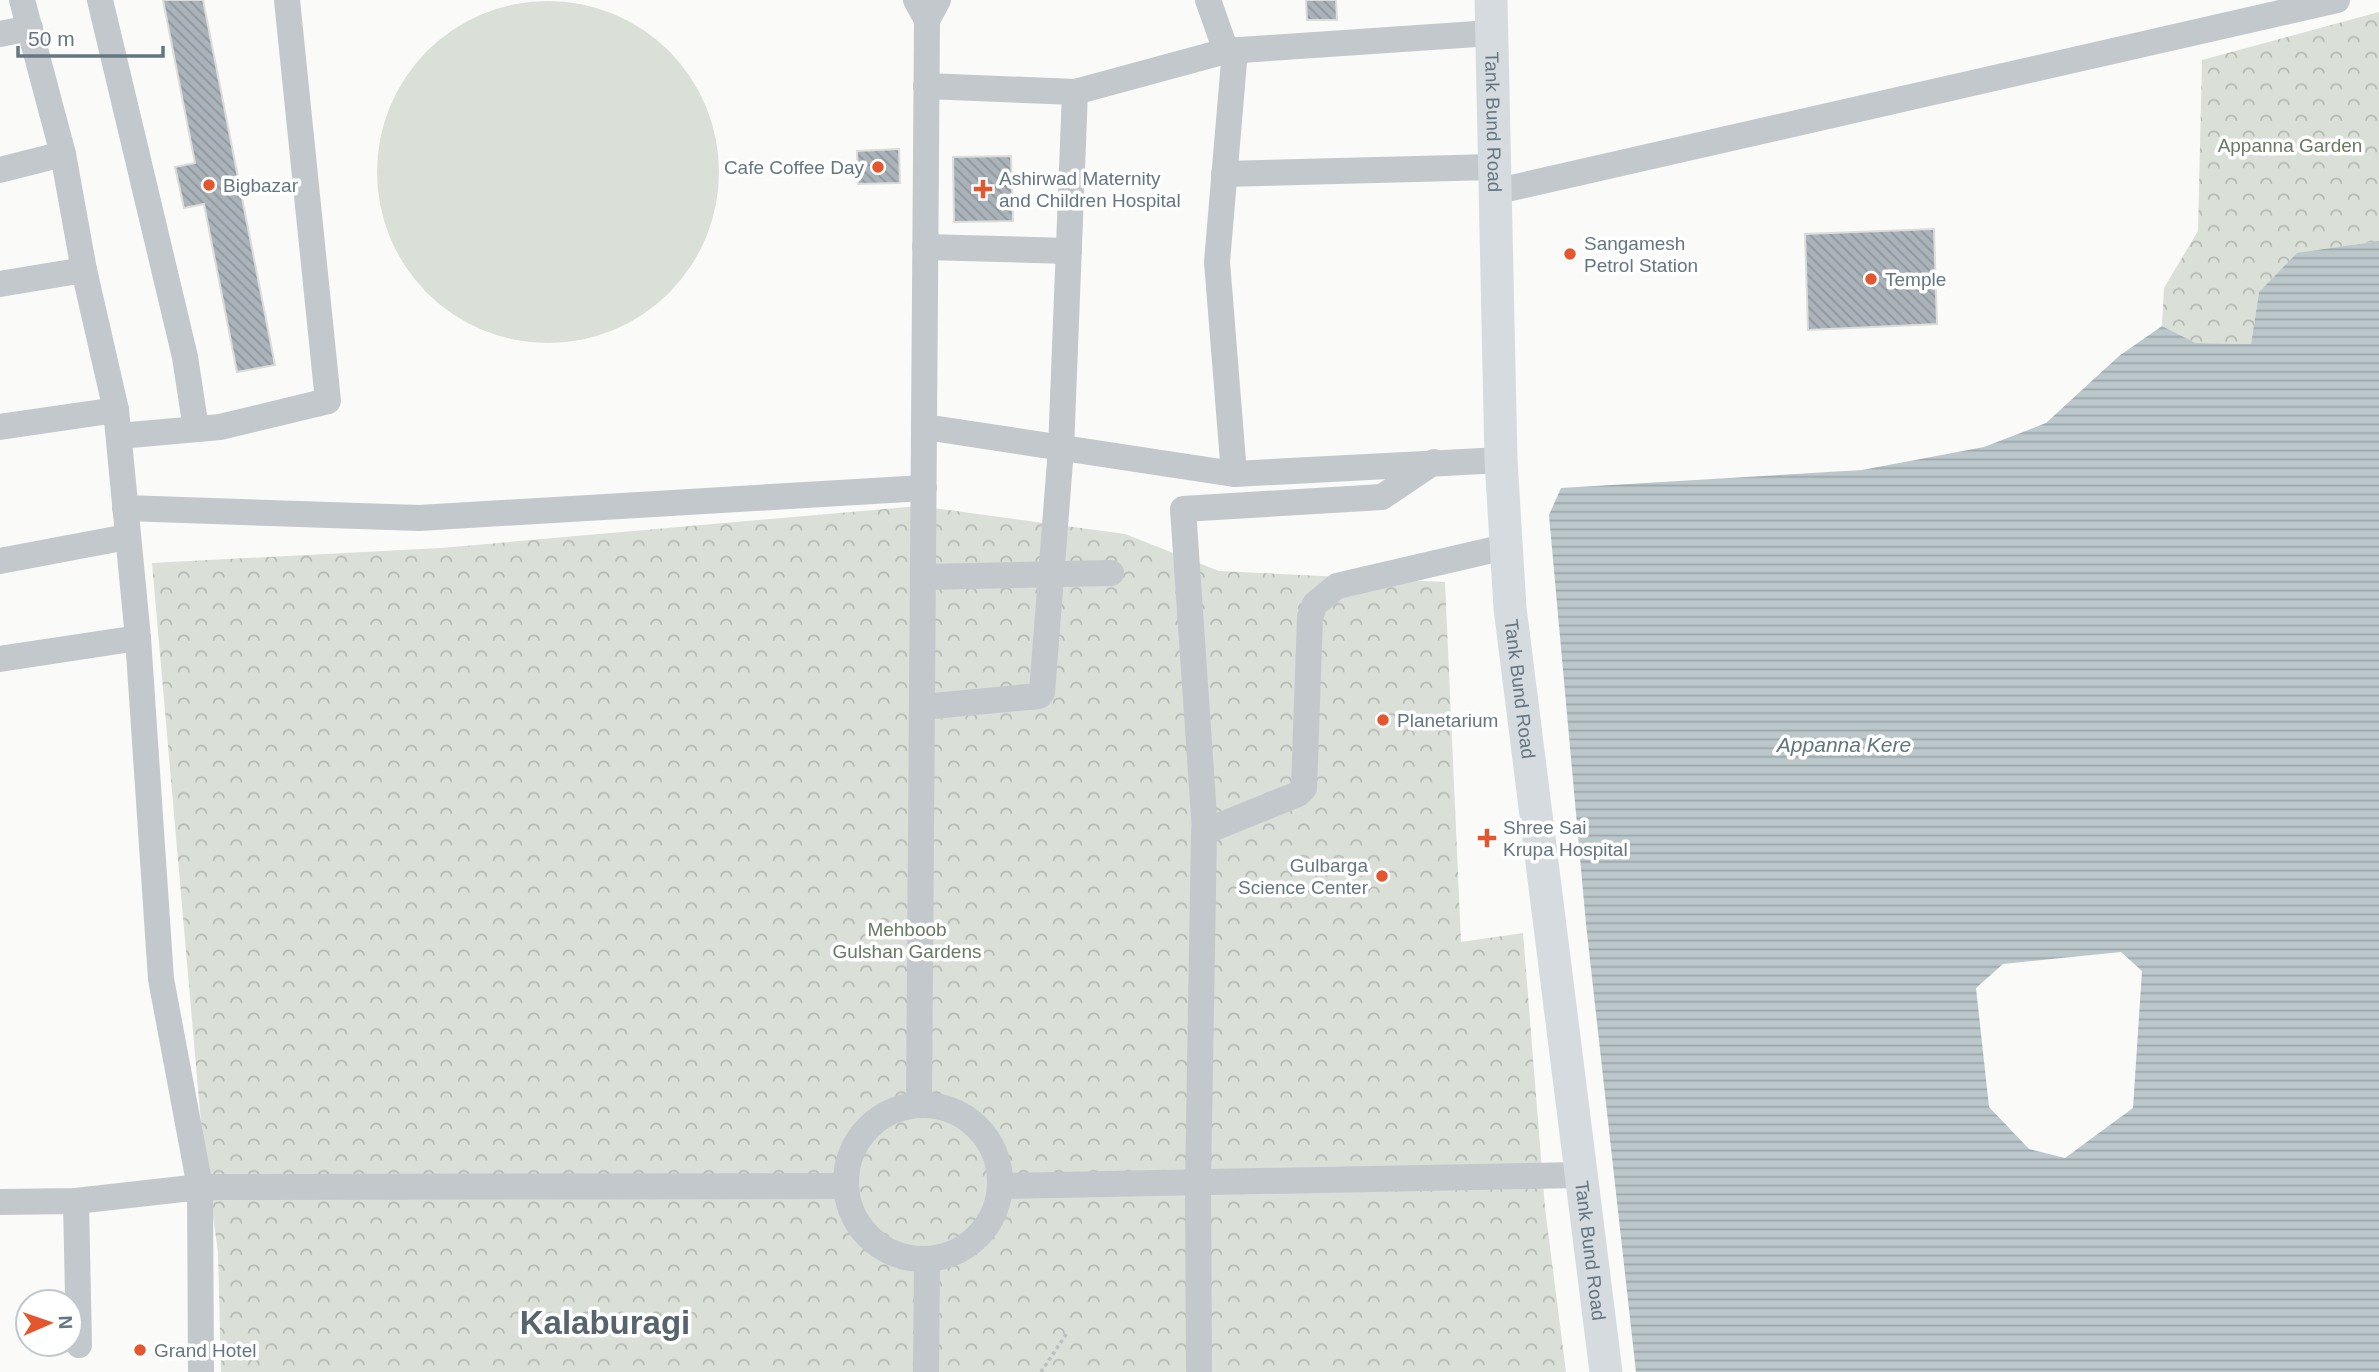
<svg xmlns="http://www.w3.org/2000/svg" width="2379" height="1372" viewBox="0 0 2379 1372" font-family="Helvetica,sans-serif">
<style>
.park{fill:url(#park-crowns)}
.pitch{fill:#dadfd7}
.water{fill:url(#water-rules);fill-rule:evenodd}
.building{fill:url(#building-back-hatch);stroke:#dcdcda;stroke-width:2}
.lines{fill:none;stroke-linecap:round;stroke-linejoin:round}
.path{stroke:#bbbfc2;stroke-width:3.5;stroke-dasharray:3.5 3.5;stroke-linecap:butt}
.minor{stroke:#c3c8cc;stroke-width:26}
.major{stroke:#d6dbdf;stroke-width:33}
.poi-dot{fill:#e4572e;stroke:#fff;stroke-width:2.5}
.labels{text-anchor:middle;dominant-baseline:central;stroke-width:7;stroke-linejoin:round;paint-order:stroke}
.street-label{font-size:19px;fill:#657683;stroke:#fff}
.park-label{font-size:19px;fill:#687a64;stroke:#fff}
.poi-label{font-size:19px;fill:#657683;stroke:#fff;text-anchor:start}
.water-label{font-size:21px;font-style:italic;fill:#60757c;stroke:#fff}
.town-label{font-size:33px;font-weight:bold;fill:#57646e;stroke:#fff}
</style>
<defs>
<pattern id="park-crowns" width="20" height="18" patternUnits="userSpaceOnUse" patternTransform="scale(1.75)"><rect width="20" height="18" fill="#dadfd7"/><path d="M2 6a3 3 0 1 1 6 0M12 15a3 3 0 1 1 6 0" fill="none" stroke="#b4b9b4"/></pattern>
<pattern id="water-rules" width="6" height="5" patternUnits="userSpaceOnUse" patternTransform="scale(1.75)"><rect width="6" height="5" fill="#bbc7cb"/><path d="M0 2.5h6" fill="none" stroke="#9ca6aa"/></pattern>
<pattern id="building-back-hatch" width="6" height="6" patternUnits="userSpaceOnUse" patternTransform="scale(1.75)"><rect width="6" height="6" fill="#aab3b9"/><path d="M-1 5l2 2M0 0l6 6M5-1l2 2" fill="none" stroke="#8e969c"/></pattern>
</defs>
<rect width="100%" height="100%" fill="#fafaf8"/>
<!-- park -->
<g class="park">
<polygon points="2379,12 2379,241 2297,254 2259,292 2251,344 2196,343 2162,326 2164,288 2198,231 2202,60"/>
<polygon points="919,506 1125,534 1219,571 1445,582 1461,942 1523,933 1545,1208 1566,1372 221,1372 218,1252 203,1145 152,563 441,548"/>
</g>
<!-- pitch -->
<circle class="pitch" cx="548" cy="172" r="171"/>
<!-- water -->
<path class="water" d="M2379,241V1372H1636L1586,924L1549,515L1561,488L1862,470L1984,447L2046,423L2119,356L2162,326L2196,343L2251,344L2259,292L2297,253ZM2121,952L2142,971L2133,1108L2065,1158L2029,1149L1989,1107L1976,988L2003,964Z"/>
<!-- building -->
<g class="building">
<polygon points="163,0 203,0 275,365 237,372 204,204 184,208 175,167 195,163"/>
<polygon points="1306,0 1336,0 1337,20 1307,20"/>
<polygon points="899,149 900,183 858,184 857,151"/>
<polygon points="1011,156 1013,221 954,222 953,157"/>
<polygon points="1934,229 1937,324 1808,330 1805,234"/>
</g>
<g class="lines">
<!-- path -->
<polyline class="path" points="1041,1372 1067,1333"/>
<!-- minor -->
<g class="minor">
<polyline points="22,0 63,154 84,270 116,410 138,638 161,979 200,1187 201,1372"/>
<polyline points="100,0 185,357 196,429"/>
<polyline points="916,0 927,20 938,0"/>
<polyline points="1208,0 1226,51"/>
<polyline points="0,34 30,28"/>
<polyline points="926,86 1075,92"/>
<polyline points="0,170 63,154"/>
<polyline points="1224,174 1493,167"/>
<polyline points="1494,192 2337,0"/>
<polyline points="925,247 1069,251"/>
<polyline points="0,284 84,270"/>
<polyline points="0,427 116,410"/>
<polyline points="925,427 1234,474 1501,460"/>
<polyline points="119,436 220,427 328,401 287,0"/>
<polyline points="1234,474 1217,262 1235,50"/>
<polyline points="125,508 419,518 924,488"/>
<polyline points="0,561 127,537"/>
<polyline points="924,577 1111,573"/>
<polyline points="0,659 138,638"/>
<polyline points="922,707 1039,696 1042,692 1061,449 1075,92 1226,51 1491,33"/>
<polyline points="1205,831 1183,509 1382,497 1434,462"/>
<polyline points="919,1103 927,20"/>
<circle cx="923" cy="1182" r="77"/>
<polyline points="1001,1186 1582,1175"/>
<polyline points="76,1201 79,1345"/>
<polyline points="0,1202 76,1201 200,1187 846,1186"/>
<polyline points="926,1372 927,1259"/>
<polyline points="1199,1372 1198,1182 1204,832 1298,794 1304,788 1310,617 1315,604 1337,586 1505,547"/>
</g>
<!-- major -->
<path class="major" id="s1" d="M1491,0L1501,460L1510,608L1606,1372"/>
</g>
<!-- markers -->
<g class="poi-dot">
<circle cx="878" cy="167" r="7"/>
<circle cx="209" cy="185" r="7"/>
<path d="M979.5 178.5h7v7h7v7h-7v7h-7v-7h-7v-7h7z"/>
<circle cx="1570" cy="254" r="7"/>
<circle cx="1871" cy="279" r="7"/>
<circle cx="1383" cy="720" r="7"/>
<path d="M1483.5 827.5h7v7h7v7h-7v7h-7v-7h-7v-7h7z"/>
<circle cx="1382" cy="876" r="7"/>
<circle cx="140" cy="1350" r="7"/>
</g>
<g class="labels">
<!-- street labels -->
<g class="street-label">
<text stroke="none"><textPath href="#s1" startOffset="122">Tank Bund Road</textPath></text>
<text stroke="none"><textPath href="#s1" startOffset="690">Tank Bund Road</textPath></text>
<text stroke="none"><textPath href="#s1" startOffset="1256">Tank Bund Road</textPath></text>
</g>
<!-- park labels -->
<g class="park-label">
<text x="2290" y="145">Appanna Garden</text>
<text x="907" y="929">Mehboob<tspan x="907" dy="22">Gulshan Gardens</tspan></text>
</g>
<!-- poi labels -->
<g class="poi-label">
<text x="864" y="167" text-anchor="end">Cafe Coffee Day</text>
<text x="999" y="178">Ashirwad Maternity<tspan x="999" dy="22">and Children Hospital</tspan></text>
<text x="223" y="185">Bigbazar</text>
<text x="1584" y="243">Sangamesh<tspan x="1584" dy="22">Petrol Station</tspan></text>
<text x="1885" y="279">Temple</text>
<text x="1397" y="720">Planetarium</text>
<text x="1503" y="827">Shree Sai<tspan x="1503" dy="22">Krupa Hospital</tspan></text>
<text x="1368" y="865" text-anchor="end">Gulbarga<tspan x="1368" dy="22">Science Center</tspan></text>
<text x="154" y="1350">Grand Hotel</text>
</g>
<!-- water labels -->
<g class="water-label">
<text x="1844" y="744">Appanna Kere</text>
</g>
<!-- town labels -->
<g class="town-label">
<text x="605" y="1322">Kalaburagi</text>
</g>
</g>
<!-- north arrow -->
<g transform="translate(49 1323) rotate(88)"><circle r="33" fill="#ffffff" stroke="#c1c8cd" stroke-width="2"/>
<path d="M0-5L12 26L0 18L-12 26Z" fill="#e4572e"/>
<text y="-10" font-size="19" font-weight="bold" text-anchor="middle" fill="#657683">N</text>
</g>
<!-- scale -->
<path d="M18 46v10h145v-10" fill="none" stroke="#657683" stroke-width="3.5"/>
<text x="28" y="46" font-size="21" fill="#657683" stroke="#ffffff" stroke-width="5" paint-order="stroke">50 m</text>
</svg>
